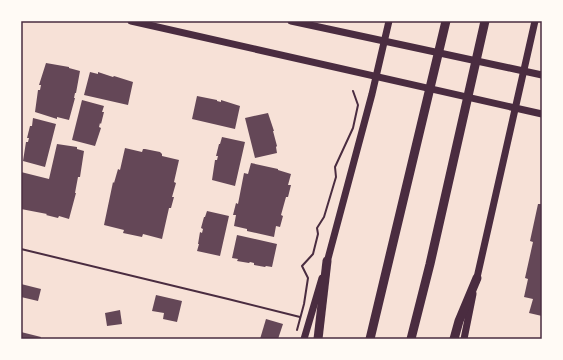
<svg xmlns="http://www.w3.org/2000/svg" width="563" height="360" viewBox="0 0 563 360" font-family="'Alegreya Sans',sans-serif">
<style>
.building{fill:#644757}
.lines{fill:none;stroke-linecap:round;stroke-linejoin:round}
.path{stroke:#4a2c40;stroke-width:2}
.secondary{stroke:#4a2c40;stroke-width:7}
.motorway{stroke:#4a2c40;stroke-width:9}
.neatline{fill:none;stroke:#4a2c40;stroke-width:1.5}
</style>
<rect width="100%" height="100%" fill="#f7e1d7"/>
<!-- building -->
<g class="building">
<polygon points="46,63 69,67 69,68 80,71 76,93 75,93 74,98 75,98 69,120 57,117 57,119 35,112 38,90 40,90 41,85 39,85"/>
<polygon points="90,72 98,74 98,72 113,77 114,76 133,82 128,105 84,95"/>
<polygon points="197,96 217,100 217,101 221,102 221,100 240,106 235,129 192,119"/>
<polygon points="82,100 104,106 102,112 104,112 101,124 100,123 99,127 101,128 95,146 72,140"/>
<polygon points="268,113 274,131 273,131 277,146 276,147 277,153 255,158 245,118"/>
<polygon points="33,118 56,124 45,167 23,161 26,142 28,142 29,138 27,138 30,126 32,126"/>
<polygon points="222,137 245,142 235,186 212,180 215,160 217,160 218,156 216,156 219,144 220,144"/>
<polygon points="57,144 77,147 77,149 84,151 80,177 78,177 75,193 76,193 69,219 59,216 58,218 46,215 47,214 21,209 21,172 49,179"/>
<polygon points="125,148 142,152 143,149 145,149 160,152 162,154 162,156 179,160 174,182 176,183 172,197 174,197 171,208 169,208 162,239 143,234 142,237 123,233 124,230 104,225 113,182 114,183 118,169 120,170"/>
<polygon points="251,163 278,169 278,170 291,174 288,185 291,185 288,197 286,197 281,215 283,216 280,227 276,226 274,237 247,231 247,229 234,226 236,215 233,215 236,203 238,204 244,173 248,174"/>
<polygon points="541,201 542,201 542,316 529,313 533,299 524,297 528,279 525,278 533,242 530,241 538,204 541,204"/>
<polygon points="207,211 229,216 220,256 197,251 199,244 198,244 200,232 202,233 203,229 201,228 204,217 205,217"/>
<polygon points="237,235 277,244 272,267 266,266 265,267 254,265 254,263 250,262 249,263 237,261 238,259 232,258"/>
<polygon points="21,284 41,289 38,301 21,297"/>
<polygon points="156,295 182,301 177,322 163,319 164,313 152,311"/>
<polygon points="120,310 122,324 107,326 105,313"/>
<polygon points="266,319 283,324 278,339 260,339"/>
<polygon points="21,332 41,337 40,339 21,339"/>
</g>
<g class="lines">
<!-- path -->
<g class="path">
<polyline points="21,249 228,299 300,317"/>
<polyline points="297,330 304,304 308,278 302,266 313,254 318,234 317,228 324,217 336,177 335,167 353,128 358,105 353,91"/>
</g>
<!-- secondary -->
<g class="secondary">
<polyline points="131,21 542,114"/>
<polyline points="291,21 542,75"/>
<polyline points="326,266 372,94 389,21"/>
<polyline points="476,282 535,21"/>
<polyline points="304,339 322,278"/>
<polyline points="464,339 473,294"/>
</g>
<!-- motorway -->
<g class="motorway">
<polyline points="318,339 327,261"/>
<polyline points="370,339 446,21"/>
<polyline points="411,339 430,264 485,21"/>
<polyline points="454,339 459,321 477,278"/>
</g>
</g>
<!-- border -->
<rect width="563" height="360" fill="none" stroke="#fffaf5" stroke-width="44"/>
<rect x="22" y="22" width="519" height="316" class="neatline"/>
</svg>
